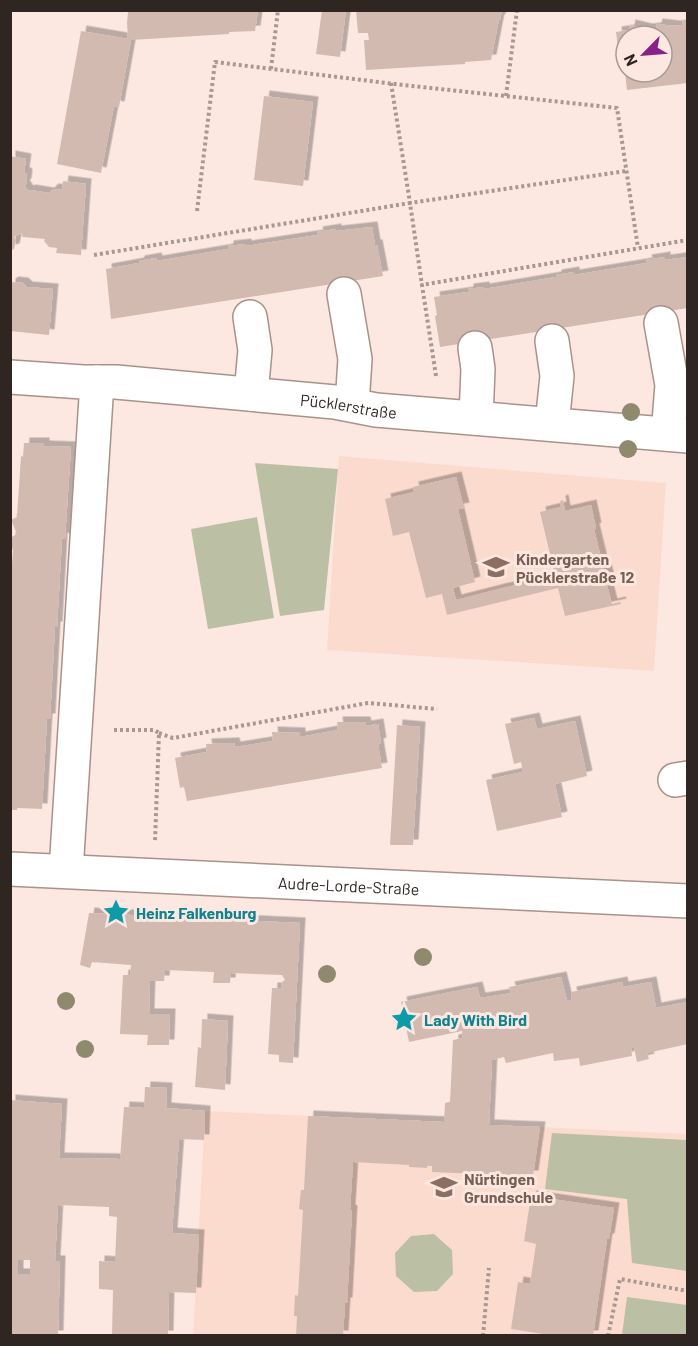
<svg xmlns="http://www.w3.org/2000/svg" width="698" height="1346" viewBox="0 0 698 1346" font-family="Barlow,sans-serif">
<style>
.built{fill:#fcdbcf}
.green{fill:#bbc0a5}
.building{fill:#d2bab1;fill-rule:evenodd;filter:url(#shadow)}
.lines{fill:none;stroke-linecap:round;stroke-linejoin:round}
.minor-casing{stroke:#a99289;stroke-width:36}
.path{stroke:#a89893;stroke-width:4;stroke-dasharray:3 3;stroke-linecap:butt}
.minor{stroke:#fff;stroke-width:33}
.tree{fill:#8f896d}
.labels{text-anchor:middle;dominant-baseline:central;stroke-width:6;stroke-linejoin:round;paint-order:stroke}
.street-label{font-size:16px;fill:#2f2622;stroke:#fce8e1}
.education-label{font-size:16px;font-weight:bold;fill:#785e54;stroke:#fce8e1;text-anchor:start}
.culture-label{font-size:16px;font-weight:bold;fill:#0d838f;stroke:#fce8e1;text-anchor:start}
</style>
<defs>
<filter id="shadow"><feDropShadow dx="5.5" dy="-5.5" stdDeviation="0" flood-color="#0004"/></filter>
</defs>
<rect width="100%" height="100%" fill="#fce8e1"/>
<!-- built -->
<g class="built">
<polygon points="339,456 666,483 654,671 327,650"/>
<polygon points="205,1111 687,1134 687,1335 193,1336"/>
</g>
<!-- green -->
<g class="green">
<polygon points="255,463 338,469 324,610 280,616"/>
<polygon points="257,517 274,618 208,629 191,529"/>
<polygon points="552,1133 687,1140 687,1271 632,1263 627,1199 545,1189"/>
<polygon points="434,1234 452,1250 453,1274 437,1291 414,1292 396,1276 395,1253 411,1236"/>
<polygon points="627,1297 687,1305 687,1335 622,1335"/>
</g>
<!-- building -->
<g class="building">
<polygon points="132,10 258,10 255,31 229,32 229,34 131,40 119,107 114,106 101,173 57,164 81,31 128,39 127,23 128,12"/>
<polygon points="322,10 346,10 340,57 316,54"/>
<polygon points="356,10 359,11 502,10 500,20 499,19 491,60 465,62 465,64 366,70 364,40 369,40 368,33 358,33"/>
<polygon points="683,20 688,20 688,83 627,90 625,72 662,72 662,36 626,36 626,55 619,56 616,32 629,30 630,25 647,29 656,28 657,24 675,26 682,25"/>
<polygon points="264,96 313,102 303,186 254,180"/>
<polygon points="10,156 26,159 24,173 26,173 27,175 26,184 24,185 28,191 30,190 49,193 53,189 62,190 63,181 86,184 81,255 56,253 57,248 49,247 44,241 45,239 23,237 21,233 14,237 16,240 14,249 10,250"/>
<polygon points="372,227 375,245 377,245 383,276 111,319 106,269 139,263 139,261 156,258 157,261 228,249 228,246 246,244 246,246 318,235 317,232 336,229 336,231"/>
<polygon points="665,257 665,260 688,257 688,308 440,347 435,316 437,315 434,297 468,292 468,289 484,287 484,289 556,277 556,275 574,272 574,275 647,263 646,260"/>
<polygon points="13,282 23,283 27,287 53,289 49,335 10,331 10,284"/>
<polygon points="24,443 44,443 44,446 71,447 65,539 62,538 57,627 55,627 50,719 47,719 42,809 17,808 17,810 10,810 10,591 13,550 10,544 10,538 17,534 11,520 17,517 21,456 23,457"/>
<polygon points="456,477 464,508 458,509 475,582 453,588 456,600 555,575 540,512 561,507 560,501 563,500 565,511 591,505 596,528 594,529 604,570 606,569 610,584 607,585 612,604 620,602 621,604 565,616 558,588 447,615 442,594 426,598 409,532 393,536 385,499 414,492 413,487"/>
<polygon points="534,718 537,729 575,721 587,776 555,784 562,817 497,831 486,780 523,772 521,762 514,764 505,724"/>
<polygon points="337,722 365,722 366,726 378,724 381,743 378,744 382,768 187,801 184,787 180,788 175,758 207,752 206,744 234,743 235,747 273,741 272,732 300,733 300,737 338,730"/>
<polygon points="397,725 420,727 413,845 390,845"/>
<polygon points="89,913 300,923 293,1063 279,1062 279,1055 268,1054 272,988 281,988 282,982 285,980 282,975 231,973 230,983 213,983 214,972 165,970 164,981 150,981 149,1014 170,1014 169,1045 147,1045 148,1035 120,1034 123,975 130,975 131,965 92,962 90,968 80,965"/>
<polygon points="561,977 567,1001 572,1000 571,992 622,982 623,987 651,982 656,1008 688,1002 688,1044 647,1053 649,1059 637,1062 634,1047 631,1048 632,1056 580,1066 579,1058 554,1061 553,1053 506,1063 504,1057 492,1060 489,1125 540,1127 533,1176 492,1175 491,1184 477,1184 478,1174 432,1172 432,1166 427,1166 427,1168 409,1167 409,1165 353,1162 350,1210 352,1211 347,1303 345,1303 343,1336 296,1336 297,1316 294,1316 295,1295 298,1296 303,1210 299,1209 301,1190 304,1190 308,1116 444,1122 445,1103 450,1102 453,1040 463,1038 462,1031 409,1042 401,1002 477,987 480,998 506,994 511,993 509,987"/>
<polygon points="202,1019 228,1021 225,1090 195,1087 198,1047 201,1048"/>
<path d="M145,1087L167,1088L166,1108L205,1111L204,1140L179,1139L172,1233L199,1235L196,1293L169,1292L168,1336H112L113,1290L99,1289V1261L115,1262L117,1217L109,1216V1207L58,1205L55,1261H60L58,1336H10V1100L62,1104L59,1158L120,1159L124,1107L144,1108ZM18,1260H30V1274H18Z"/>
<polygon points="531,1196 614,1208 609,1239 607,1239 593,1336 556,1336 511,1329 518,1282 530,1284 536,1244 524,1241"/>
</g>
<g class="lines">
<!-- minor casing -->
<g class="minor-casing">
<g id="minor">
<polyline points="344,294 355,359 352,405"/>
<polyline points="250,317 255,350 251,394"/>
<polyline points="661,323 672,385 668,434"/>
<polyline points="552,341 557,376 552,424"/>
<polyline points="475,348 478,369 476,418"/>
<path id="s1" d="M10,377L83,382H116L335,402L376,410L688,436"/>
<polyline points="675,780 688,778"/>
<path id="s2" d="M10,869L688,901"/>
<polyline points="66,871 97,382"/>
</g>
</g>
<!-- path -->
<g class="path">
<polyline points="271,69 278,10"/>
<polyline points="391,83 410,203 626,171"/>
<polyline points="506,96 517,10"/>
<polyline points="197,211 215,62 403,85 617,108 638,248"/>
<polyline points="94,255 410,203 422,285"/>
<polyline points="436,376 422,285 688,240"/>
<polyline points="114,730 154,730 159,733 155,842"/>
<polyline points="159,733 173,738 368,703 437,709"/>
<polyline points="483,1336 489,1268"/>
<polyline points="608,1336 620,1279 688,1291"/>
</g>
<!-- minor -->
<use href="#minor" class="minor"/>
</g>
<!-- trees -->
<g class="tree">
<circle cx="631" cy="412" r="9"/>
<circle cx="628" cy="449" r="9"/>
<circle cx="423" cy="957" r="9"/>
<circle cx="327" cy="974" r="9"/>
<circle cx="66" cy="1001" r="9"/>
<circle cx="85" cy="1049" r="9"/>
</g>
<!-- icons -->
<defs>
<g id="school-bare" transform="scale(2.07)"><path d="M0-5L7-2L0 1L-7-2ZM-4 1L0 2.5L4 1V4Q0 6-4 4Z" fill="#8d6e63" stroke="#fce8e1" stroke-width="2.5" paint-order="stroke"/></g>
<g id="sight-bare" transform="scale(2.07)"><path d="M0-6L1.8-2.2L6-1.7L2.9 1.2L3.7 5.4L0 3.3L-3.7 5.4L-2.9 1.2L-6-1.7L-1.8-2.2Z" fill="#0f9aa8" stroke="#fce8e1" stroke-width="2.5" paint-order="stroke"/></g>
</defs>
<g fill-rule="evenodd">
<use href="#school-bare" x="496" y="567"/>
<use href="#sight-bare" x="116" y="912"/>
<use href="#sight-bare" x="404" y="1019"/>
<use href="#school-bare" x="444" y="1187"/>
</g>
<g class="labels">
<!-- street labels -->
<g class="street-label">
<text stroke="none"><textPath href="#s1" startOffset="340">Pücklerstraße</textPath></text>
<text stroke="none"><textPath href="#s2" startOffset="339">Audre-Lorde-Straße</textPath></text>
</g>
<!-- education labels -->
<g class="education-label">
<text x="516" y="558">Kindergarten<tspan x="516" dy="18">Pücklerstraße 12</tspan></text>
<text x="464" y="1178">Nürtingen<tspan x="464" dy="18">Grundschule</tspan></text>
</g>
<!-- culture labels -->
<g class="culture-label">
<text x="136" y="912">Heinz Falkenburg</text>
<text x="424" y="1019">Lady With Bird</text>
</g>
</g>
<!-- border -->
<rect width="698" height="1346" fill="none" stroke="#2f2622" stroke-width="24"/>
<!-- north arrow -->
<g transform="translate(644 54) rotate(245)"><circle r="28" fill="#fce8e1" stroke="#aa9a95" stroke-width="1.5"/>
<path d="M0-4.5L10 22L0 15L-10 22Z" fill="#872087"/>
<text y="-9" font-size="16" font-weight="bold" text-anchor="middle" fill="#2f2622">N</text>
</g>
</svg>
